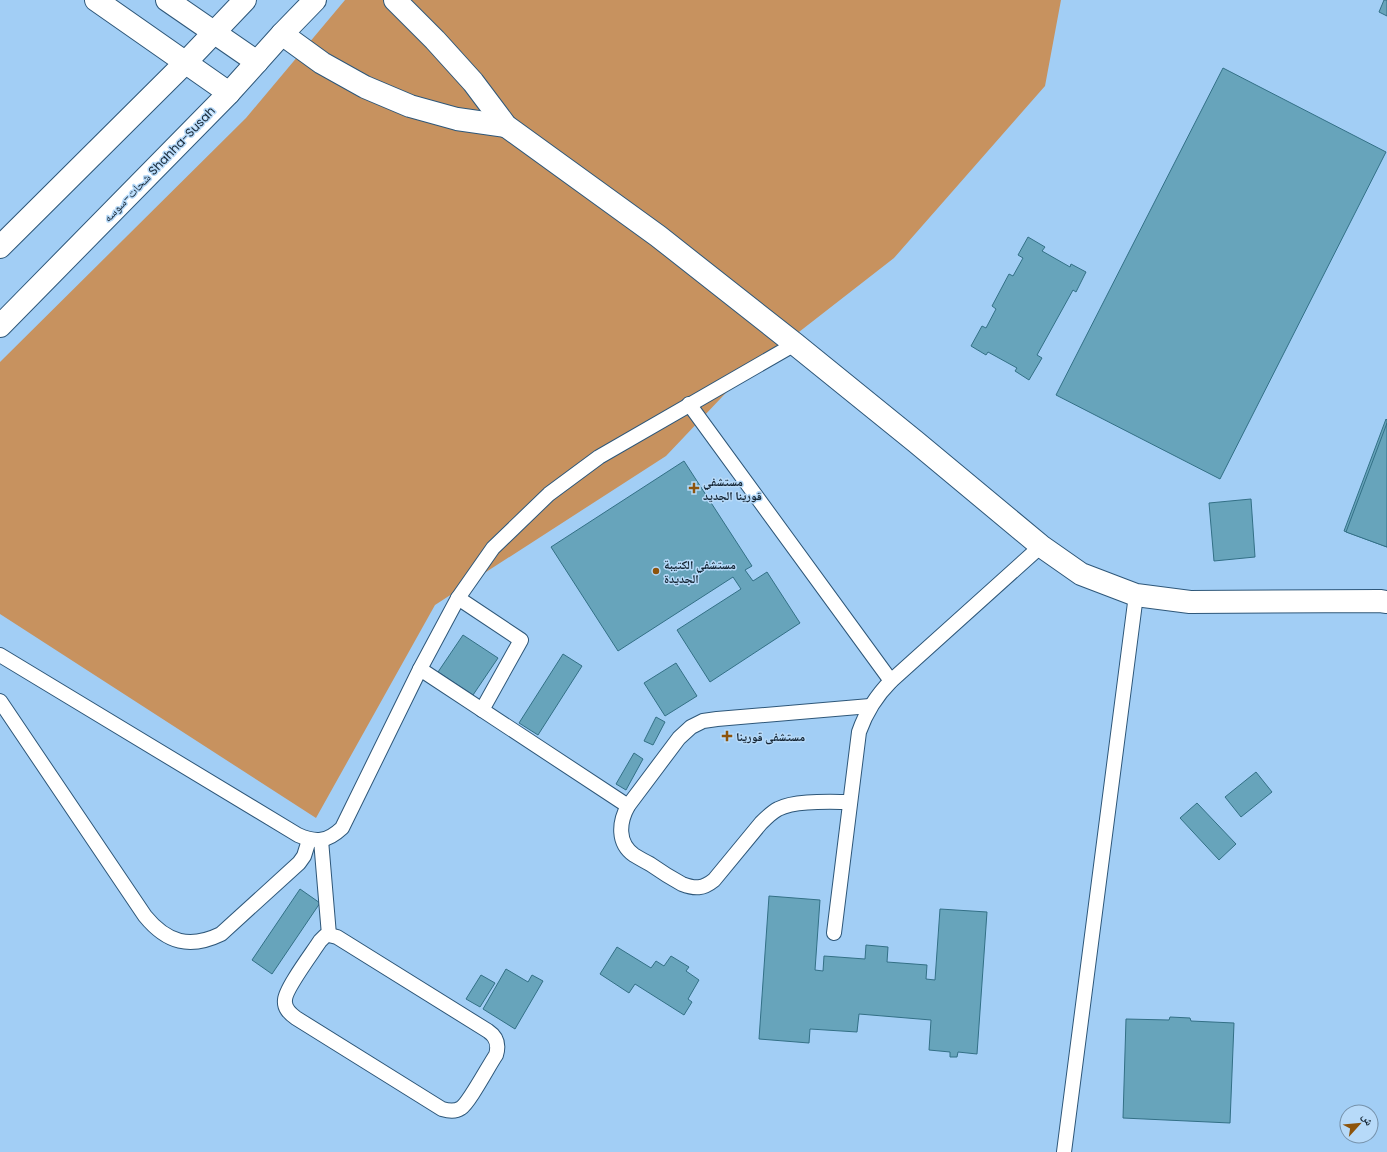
<svg xmlns="http://www.w3.org/2000/svg" width="1387" height="1152" viewBox="0 0 1387 1152" font-family="Poppins,'Noto Naskh Arabic',sans-serif">
<style>
.green{fill:#c7925f}
.building{fill:#67a4bb;stroke:#337086}
.lines{fill:none;stroke-linecap:round;stroke-linejoin:round}
.service-casing{stroke:#2e5779;stroke-width:16}
.minor-casing{stroke:#2e5779;stroke-width:24}
.tertiary-casing{stroke:#2e5779;stroke-width:24}
.primary-casing{stroke:#2e5779;stroke-width:24}
.service{stroke:#fff;stroke-width:14}
.minor{stroke:#fff;stroke-width:22}
.tertiary{stroke:#fff;stroke-width:22}
.primary{stroke:#fff;stroke-width:22}
.poi-dot{fill:#8d540c;stroke:#b7daf9;stroke-width:1.5}
.labels{text-anchor:middle;dominant-baseline:central;stroke-width:3;stroke-linejoin:round;paint-order:stroke}
.street-label{font-size:12px;fill:#152635;stroke:#b7daf9}
.poi-label{font-size:12px;font-weight:bold;fill:#152635;stroke:#b7daf9;text-anchor:start}
</style>
<rect width="100%" height="100%" fill="#a2cef5"/>
<!-- green -->
<polygon class="green" points="345,0 1061,0 1045,86 894,258 740,378 666,456 435,605 316,818 0,614 0,362 246,118"/>
<!-- building -->
<g class="building">
<polygon points="1384,0 1387,0 1387,16 1379,12"/>
<polygon points="1223,68 1386,152 1220,479 1056,395"/>
<polygon points="1028,237 1045,247 1042,251 1070,267 1071,264 1086,272 1076,292 1073,290 1037,355 1042,358 1029,380 1015,371 1017,368 988,352 986,355 971,346 982,326 986,328 996,309 992,306 1009,274 1013,276 1023,258 1018,255"/>
<polygon points="1386,419 1387,420 1387,547 1344,531"/>
<polygon points="1387,423 1387,547 1346,532"/>
<polygon points="684,461 752,566 745,570 753,581 767,572 800,623 710,682 677,630 741,589 733,577 618,651 551,547"/>
<polygon points="1251,499 1255,557 1214,561 1209,503"/>
<polygon points="463,635 498,658 473,695 438,672"/>
<polygon points="563,654 582,666 538,735 519,723"/>
<polygon points="676,663 697,696 665,716 644,683"/>
<polygon points="656,717 665,722 653,745 644,741"/>
<polygon points="634,753 643,759 626,790 616,784"/>
<polygon points="1256,772 1272,792 1241,817 1225,797"/>
<polygon points="1197,803 1236,844 1219,860 1180,818"/>
<polygon points="300,889 320,903 272,974 252,960"/>
<polygon points="769,896 820,900 815,970 823,971 824,956 865,959 866,945 888,947 887,962 927,965 926,979 935,980 940,909 987,912 977,1054 958,1052 957,1057 950,1057 950,1052 929,1050 931,1020 859,1014 857,1032 810,1029 809,1043 759,1039"/>
<polygon points="617,947 651,968 656,961 664,966 671,956 689,967 686,971 699,980 688,999 692,1002 684,1015 635,984 629,993 600,974"/>
<polygon points="506,969 528,982 532,975 543,981 515,1029 483,1009"/>
<polygon points="481,975 495,983 480,1007 466,999"/>
<polygon points="1170,1017 1190,1018 1191,1021 1234,1023 1230,1123 1123,1118 1126,1019 1169,1020"/>
</g>
<g class="lines">
<!-- service casing -->
<g class="service-casing">
<g id="service">
<polyline points="689,404 891,681"/>
<polyline points="458,598 521,640 482,710"/>
<path d="M0,655L298,835C316,843 327,842 342,828L420,669L458,598L493,548L549,494L599,457L795,344"/>
<polyline points="420,669 628,806"/>
<path d="M0,701L145,916C167,943 190,949 221,934L299,863L304,856L309,840"/>
<path d="M850,802C830,802 795,800 778,809C772,812 767,817 761,823L714,880C703,889 695,889 682,884C671,878 660,871 650,864C644,861 639,858 634,855C617,843 619,822 628,806L679,738L691,727L703,721L717,719L870,706"/>
<polyline points="321,840 329,935"/>
<path d="M834,933L859,732C866,712 876,696 891,681L1041,546"/>
<path d="M329,935L337,937L488,1031C497,1037 499,1045 496,1055C489,1065 469,1103 461,1108C455,1112 449,1111 442,1109L296,1018C289,1013 284,1008 285,1000C285,989 313,952 320,941L325,936Z"/>
<polyline points="1064,1152 1136,595"/>
</g>
</g>
<!-- minor casing -->
<g class="minor-casing">
<g id="minor">
<polyline points="395,0 435,40 473,82 506,126 658,236 795,344 916,442 1041,546 1081,574 1136,595 1190,602 1380,601 1387,602"/>
<polyline points="282,34 322,63 365,87 410,106 457,119 506,126"/>
</g>
</g>
<!-- tertiary casing -->
<g class="tertiary-casing">
<g id="tertiary">
<polyline points="96,0 229,93"/>
<polyline points="167,0 257,62"/>
</g>
</g>
<!-- primary casing -->
<g class="primary-casing">
<g id="primary">
<polyline points="0,247 185,63 245,0"/>
<polyline points="0,326 229,93 282,34 315,0"/>
</g>
</g>
<!-- service -->
<use href="#service" class="service"/>
<!-- minor -->
<use href="#minor" class="minor"/>
<!-- tertiary -->
<use href="#tertiary" class="tertiary"/>
<!-- primary -->
<use href="#primary" class="primary"/>
</g>
<!-- markers -->
<g class="poi-dot">
<path d="M692 482h4v4h4v4h-4v4h-4v-4h-4v-4h4z"/>
<circle cx="656" cy="571" r="4"/>
<path d="M725 730h4v4h4v4h-4v4h-4v-4h-4v-4h4z"/>
</g>
<g class="labels">
<!-- street labels -->
<g class="street-label">
<text transform="translate(159 164) rotate(-46)">شحات-سوسه Shahha-Susah</text>
</g>
<!-- poi labels -->
<g class="poi-label">
<text x="703" y="481">مستشفي<tspan x="703" dy="14">قورينا الجديد</tspan></text>
<text x="664" y="564">مستشفي الكتيبة<tspan x="664" dy="14">الجديدة</tspan></text>
<text x="736" y="736">مستشفى قورينا</text>
</g>
</g>
<!-- north arrow -->
<g transform="translate(1359 1124) rotate(63)"><circle r="19" fill="#b7daf9" stroke="#7692ab"/>
<path d="M0-3L7 15L0 10L-7 15Z" fill="#8d540c"/>
<text y="-6" font-size="11" font-weight="bold" text-anchor="middle" fill="#152635">ش</text>
</g>
</svg>
